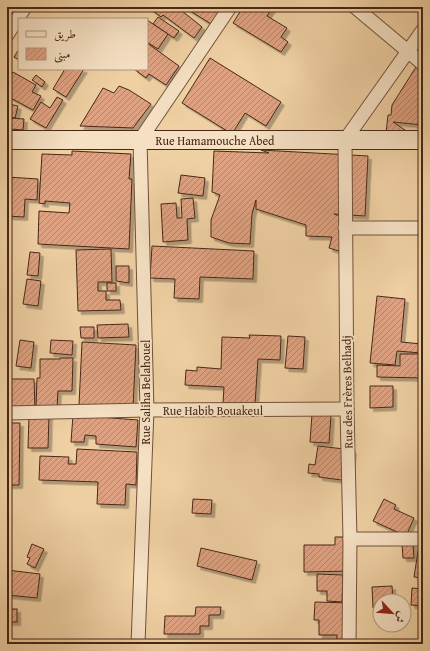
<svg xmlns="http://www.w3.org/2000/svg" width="430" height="651" viewBox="0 0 430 651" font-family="'Gentium Book Plus',Amiri,serif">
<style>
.building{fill:url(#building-hatch);stroke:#482717;filter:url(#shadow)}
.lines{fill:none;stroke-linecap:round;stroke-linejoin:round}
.minor-casing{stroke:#72513a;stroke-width:15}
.secondary-casing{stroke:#482717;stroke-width:20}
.minor{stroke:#f5e0c3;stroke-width:13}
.secondary{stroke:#f5e0c3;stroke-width:18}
.labels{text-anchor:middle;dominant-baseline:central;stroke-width:3.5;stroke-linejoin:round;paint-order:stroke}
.street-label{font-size:12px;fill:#482717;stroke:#f5e0c3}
</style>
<defs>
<pattern id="building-hatch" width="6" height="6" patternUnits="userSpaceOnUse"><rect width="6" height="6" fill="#dea282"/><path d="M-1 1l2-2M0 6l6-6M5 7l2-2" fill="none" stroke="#b68469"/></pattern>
<filter id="shadow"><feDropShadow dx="3.5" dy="3.5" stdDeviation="0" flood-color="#0004"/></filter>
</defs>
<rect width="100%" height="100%" fill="#efd0a3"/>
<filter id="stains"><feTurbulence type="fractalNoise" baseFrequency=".005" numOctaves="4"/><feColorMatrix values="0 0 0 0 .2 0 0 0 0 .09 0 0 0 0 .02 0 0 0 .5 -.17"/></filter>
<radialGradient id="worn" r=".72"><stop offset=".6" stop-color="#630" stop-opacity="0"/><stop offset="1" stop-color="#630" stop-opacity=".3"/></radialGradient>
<!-- building -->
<g class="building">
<polygon points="148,7 177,7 202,27 194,38 163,15 161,17"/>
<polygon points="184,7 220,7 222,8 211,24"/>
<polygon points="243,7 273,7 267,16 287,28 281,37 288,42 281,52 233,23"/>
<polygon points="158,17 179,31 174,38 153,24"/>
<polygon points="147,20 168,34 158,49 147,42"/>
<polygon points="147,43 179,66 166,85 149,74 146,78 134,69 147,69"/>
<polygon points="19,49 19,60 14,57"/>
<polygon points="210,58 281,102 266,126 245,113 232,134 182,103"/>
<polygon points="416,67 423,71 423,125 393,122 414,136 386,133 388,115 391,115 392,105"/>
<polygon points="65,69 84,69 66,97 53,89"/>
<polygon points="13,72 36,85 32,92 41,96 33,110 7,96 7,83"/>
<polygon points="36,75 45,82 42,87 32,80"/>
<polygon points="119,86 129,90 151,104 133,128 80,126 103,88 114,93"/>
<polygon points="57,97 63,100 46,128 30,119 41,102 50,108"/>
<polygon points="9,104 18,106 15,118 7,116"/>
<polygon points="11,118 24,119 23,130 10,129"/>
<polygon points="261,150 368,156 365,216 334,214 347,218 339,251 329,248 332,237 306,236 306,225 256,209 256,200 252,214 250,244 229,243 211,237 211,220 220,195 212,192 214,151 269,153"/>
<polygon points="72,151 131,154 129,179 132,179 129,249 38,244 39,211 69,213 70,203 45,201 45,204 39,203 42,154 72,155"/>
<polygon points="181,175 205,178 203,196 178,193"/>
<polygon points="7,177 38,179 37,200 25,199 24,217 7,216"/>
<polygon points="193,198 195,218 187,219 188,240 163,242 161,204 176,203 177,218 182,218 181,199"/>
<polygon points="422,243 423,243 423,304 421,304"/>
<polygon points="152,246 254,251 253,279 200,277 199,299 174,298 175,279 150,278"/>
<polygon points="111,249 112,282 98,282 98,291 106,291 106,300 120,300 121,310 78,311 76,250"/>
<polygon points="30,252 40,253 38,276 27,275"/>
<polygon points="116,266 129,266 129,283 116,281"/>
<polygon points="27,279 41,281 38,306 23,304"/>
<rect x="107" y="283" width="9" height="8"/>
<polygon points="377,296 405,299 401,342 422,344 421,353 397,351 395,365 370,363"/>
<polygon points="128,324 129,337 98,338 97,325"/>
<polygon points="80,327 94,327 94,338 81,338"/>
<polygon points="249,335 281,336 280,360 258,359 255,404 223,403 224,387 185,385 186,370 197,371 197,367 221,369 222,337 250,338"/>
<polygon points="288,336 305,337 303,369 285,368"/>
<polygon points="20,340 34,342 31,368 16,366"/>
<polygon points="51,340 73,341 72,355 50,353"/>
<polygon points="82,342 136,345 133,408 79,405"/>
<polygon points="400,354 423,354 423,378 377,377 377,365 400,366"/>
<polygon points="60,358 73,358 72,391 58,391 57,407 36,407 37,378 40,378 40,359 60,359"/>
<polygon points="7,379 34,379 35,409 7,409"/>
<polygon points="370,386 393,386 393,407 370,408"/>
<polygon points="312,414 331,415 329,443 310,442"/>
<polygon points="29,415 49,415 48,448 28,448"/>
<polygon points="73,415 138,420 136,447 96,444 96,436 85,435 84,442 71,442"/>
<polygon points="7,423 20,423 19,485 7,485"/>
<polygon points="318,446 353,450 349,481 319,477 319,474 308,473 309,464 315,465"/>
<polygon points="77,449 137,452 136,485 126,484 125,505 97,504 98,482 39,480 40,456 69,457 68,464 76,464"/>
<polygon points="193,499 212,500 211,514 192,513"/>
<polygon points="384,499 396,505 394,509 414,518 406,536 373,521"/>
<polygon points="335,537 351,537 352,571 304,572 304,545 335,545"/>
<polygon points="413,543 414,558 403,558 402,544"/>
<polygon points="32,544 44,549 35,568 27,564 30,558 27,557"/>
<polygon points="419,545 423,546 423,578 414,577"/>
<polygon points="201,548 257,561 252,580 197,566"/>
<polygon points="7,570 40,574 37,598 7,595"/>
<polygon points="317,574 343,575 342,602 327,601 327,591 317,591"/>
<polygon points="392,586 393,601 380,601 380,607 373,608 372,587"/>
<polygon points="412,588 423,589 423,606 411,605"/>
<polygon points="315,602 352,603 351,644 337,644 337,635 319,635 319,620 314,620"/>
<polygon points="196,607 221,607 220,615 209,615 209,626 200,626 200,634 164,634 165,616 195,616"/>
<rect x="7" y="609" width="10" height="13"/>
</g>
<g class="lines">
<!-- minor casing -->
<g class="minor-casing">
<g id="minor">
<polyline points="355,7 423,64"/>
<polyline points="7,35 25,7"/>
<polyline points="345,228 423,228"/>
<polyline points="7,413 147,410 347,409"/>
<polyline points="350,539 423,539"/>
<polyline points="138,644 147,410 140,140 230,7"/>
<polyline points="349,644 350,539 347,409 345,140 423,30"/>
</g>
</g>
<!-- secondary casing -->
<g class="secondary-casing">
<polyline id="secondary" points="7,140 423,140"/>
</g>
<!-- minor -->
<use href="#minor" class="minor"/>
<!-- secondary -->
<use href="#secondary" class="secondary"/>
</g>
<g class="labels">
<!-- street labels -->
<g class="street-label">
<text x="215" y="140">Rue Hamamouche Abed</text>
<text transform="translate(145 392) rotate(-90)">Rue Saliha Belahouel</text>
<text transform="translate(347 392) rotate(-91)">Rue des Frères Belhadj</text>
<text x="213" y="410">Rue Habib Bouakeul</text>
</g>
</g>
<!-- margin -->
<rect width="430" height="651" fill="none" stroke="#efd0a3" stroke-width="24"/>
<rect x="8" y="8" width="414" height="635" fill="none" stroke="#482717" stroke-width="2"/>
<rect x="12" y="12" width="406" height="627" fill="none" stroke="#482717"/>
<!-- legend -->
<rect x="18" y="18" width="130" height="52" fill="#f5e0c3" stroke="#b0967e"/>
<rect x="26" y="31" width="20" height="6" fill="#f5e0c3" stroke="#b0967e"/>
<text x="54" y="38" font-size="12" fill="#482717">طريق</text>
<rect x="26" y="48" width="20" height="12" fill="url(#building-hatch)" stroke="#b0967e"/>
<text x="54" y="58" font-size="12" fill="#482717">مبنى</text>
<!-- north arrow -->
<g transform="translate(392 613) rotate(116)"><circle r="19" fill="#f5e0c3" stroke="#b0967e"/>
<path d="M0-3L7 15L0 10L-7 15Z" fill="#8f2418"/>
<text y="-6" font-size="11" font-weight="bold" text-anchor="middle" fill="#482717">ش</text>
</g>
<rect width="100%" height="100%" filter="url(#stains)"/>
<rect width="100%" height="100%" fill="url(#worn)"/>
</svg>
